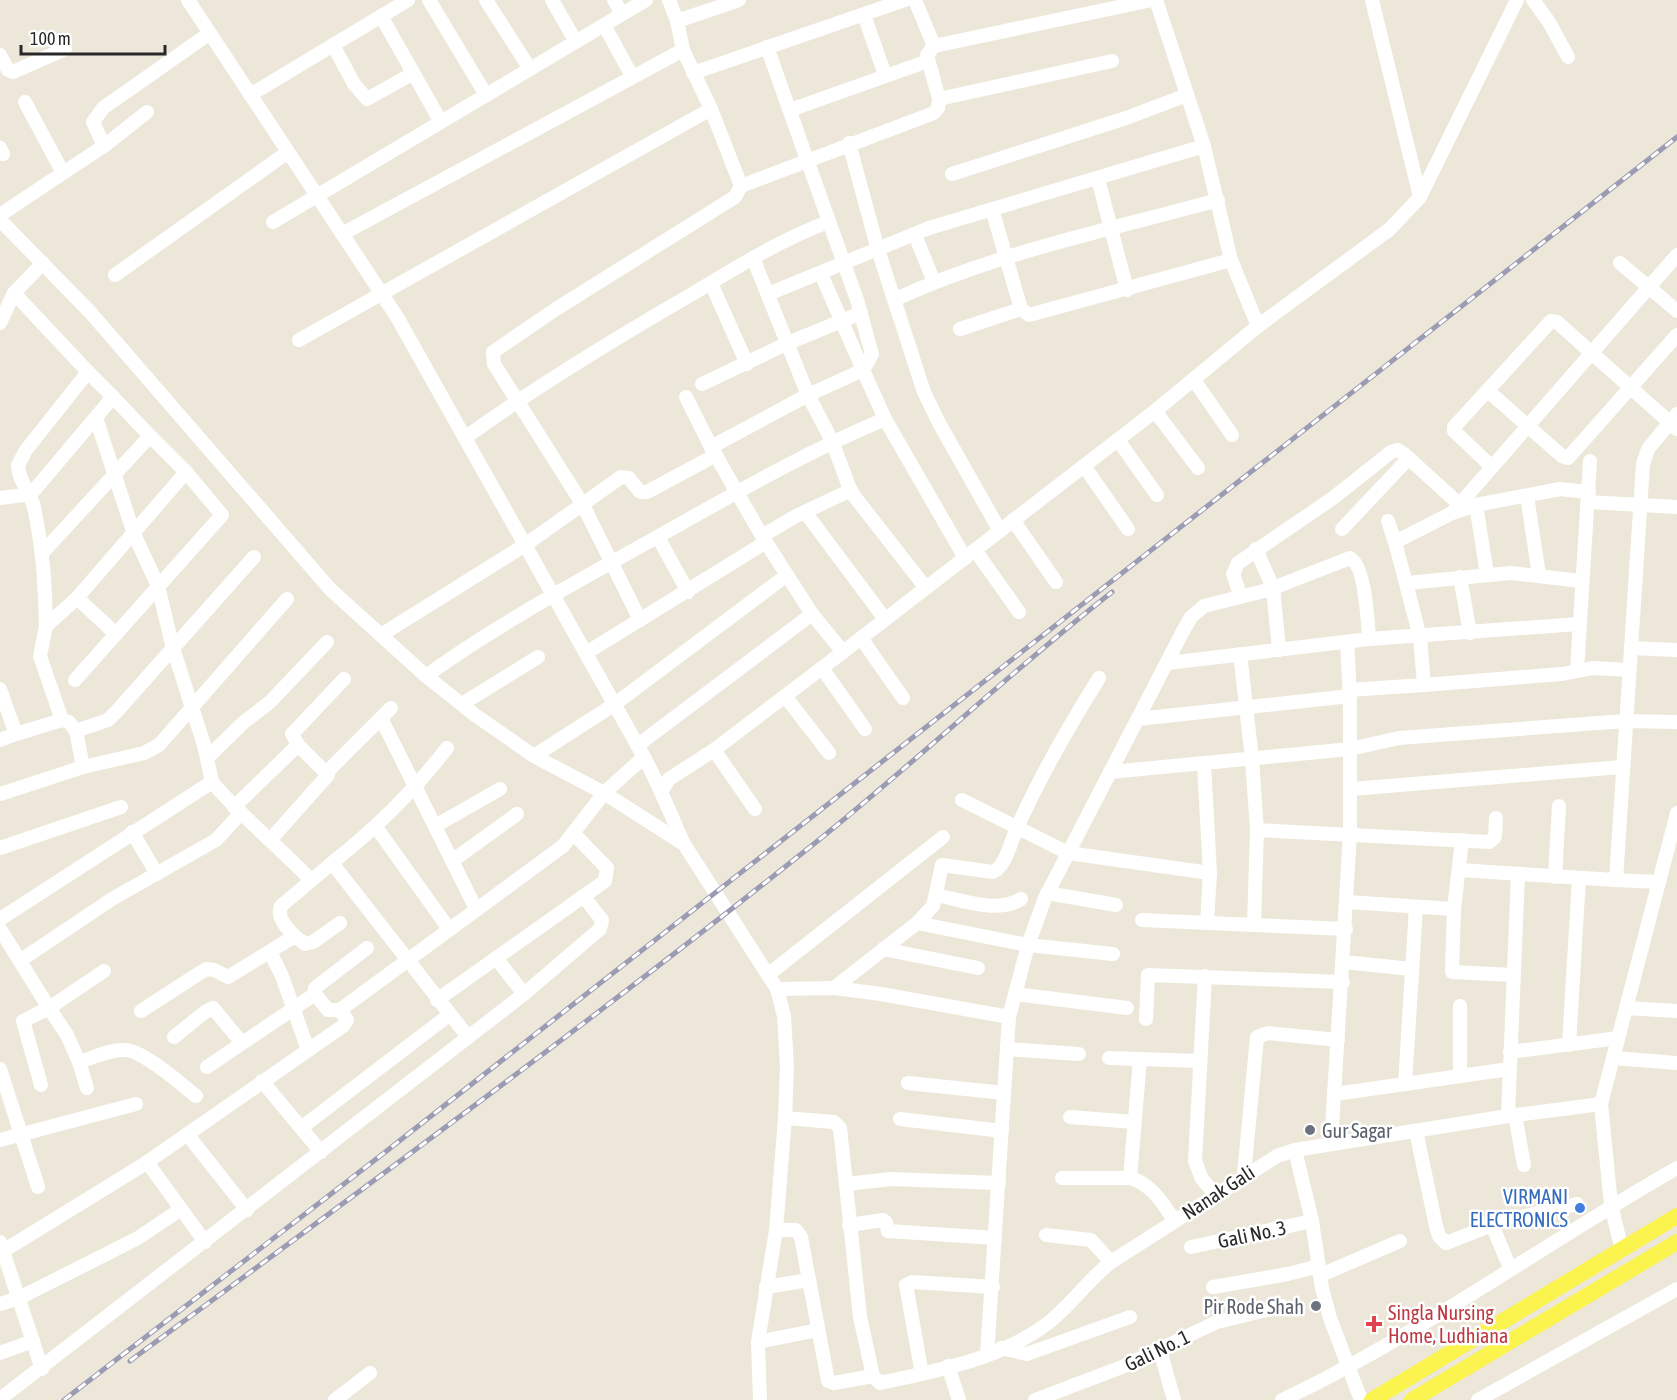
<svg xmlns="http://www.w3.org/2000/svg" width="1677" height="1400" viewBox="0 0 1677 1400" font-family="'Asap Condensed',sans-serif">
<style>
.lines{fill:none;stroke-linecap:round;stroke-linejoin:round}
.minor{stroke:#fff;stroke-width:14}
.major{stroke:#fbf34e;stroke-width:16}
.rail-casing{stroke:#9c9bb4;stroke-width:5}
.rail{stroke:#fff;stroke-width:3;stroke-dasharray:9;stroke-linecap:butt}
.worship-dot{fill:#6b7280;stroke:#fff;stroke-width:2}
.shop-dot{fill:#3f7fe0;stroke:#fff;stroke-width:2}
.health-dot{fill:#e0444e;stroke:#fff;stroke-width:2}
.labels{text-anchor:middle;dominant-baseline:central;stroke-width:5;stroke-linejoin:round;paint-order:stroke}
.worship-label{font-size:20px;fill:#5b616d;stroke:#fff;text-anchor:start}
.street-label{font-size:20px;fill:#282828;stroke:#fff}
.shop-label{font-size:20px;fill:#366cbe;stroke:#fff;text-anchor:end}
.health-label{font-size:20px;fill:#be3a42;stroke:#fff;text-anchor:start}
</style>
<rect width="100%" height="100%" fill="#ece7d8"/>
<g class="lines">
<!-- minor -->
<g class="minor">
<path d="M188,0L397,317L644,757C659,785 670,813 683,842"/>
<polyline points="429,0 486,95"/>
<polyline points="486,0 530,69"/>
<polyline points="552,0 576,42"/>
<polyline points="614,0 622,14"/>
<polyline points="669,0 677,21 683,50 711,109 741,186"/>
<polyline points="915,0 934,46 1152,0"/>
<polyline points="1156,0 1204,146 1231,260 1258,326"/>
<polyline points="1372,0 1420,197"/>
<polyline points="1533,0 1549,22 1568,57"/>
<polyline points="864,15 885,75"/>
<polyline points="381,16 441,122"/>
<polyline points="677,21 739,0"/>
<polyline points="604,25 632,76"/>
<polyline points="333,45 354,84 367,99 412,74"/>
<polyline points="934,46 927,55 939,99 1112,61"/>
<polyline points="767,47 857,300 872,354 863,370 821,274"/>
<polyline points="0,55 8,70 13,72 65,49"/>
<polyline points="693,73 905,0"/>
<polyline points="250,95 408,0"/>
<polyline points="790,110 928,61"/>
<polyline points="849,143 878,250 924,392 939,423 1000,531"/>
<polyline points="104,146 147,112"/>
<polyline points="0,148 3,154"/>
<polyline points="63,173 104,146 93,122 103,108 210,33"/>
<polyline points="952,174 1126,118 1187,95"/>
<polyline points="1098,179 1127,290"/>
<polyline points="992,209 1021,309 1029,315 1231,260"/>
<polyline points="0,215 63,173 25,102"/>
<polyline points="0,220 90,312 330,589 426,676 475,715 534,756 604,793 684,844 777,989 784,1016 787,1067 785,1118 776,1230 758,1342 760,1400"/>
<polyline points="273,222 646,0"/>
<polyline points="342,234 683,50"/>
<polyline points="915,235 934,282"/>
<polyline points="753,258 808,395 832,441 851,492 926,588"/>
<polyline points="1620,263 1677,311"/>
<polyline points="115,275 288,152"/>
<polyline points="711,283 747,364"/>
<path d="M14,293L88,372L26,450L18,465C18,480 30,492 34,507C43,550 45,583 46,626L77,598L186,472"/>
<polyline points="768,294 929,228 1204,146"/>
<path d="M896,299C995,253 1113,229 1218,200"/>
<polyline points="0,323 14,293 43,263"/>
<polyline points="960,329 1021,309"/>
<polyline points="299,340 711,109"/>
<polyline points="1194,380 1232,435"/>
<polyline points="702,384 788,343 861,313"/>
<polyline points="1488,391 1562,456 1568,458 1677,335"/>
<polyline points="686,397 711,447"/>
<polyline points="1155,411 1198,468"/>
<path d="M466,437C537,386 611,341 687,297C733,270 777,241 828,222"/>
<polyline points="1118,440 1157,495"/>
<polyline points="1084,466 1128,529"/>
<polyline points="1492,467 1454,431 1454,427 1551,321 1557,322 1677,429"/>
<polyline points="1527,496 1539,575"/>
<polyline points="0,498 31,494 113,397 88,372"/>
<polyline points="1588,502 1677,507"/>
<polyline points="1476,505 1487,574"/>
<polyline points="805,512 885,619"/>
<polyline points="1452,513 1677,255"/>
<polyline points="1013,520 1056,582"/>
<polyline points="1388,521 1395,542 1452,513 1476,505 1560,489 1589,492"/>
<polyline points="1342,529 1409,458"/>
<polyline points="762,536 796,516 851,490"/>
<polyline points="658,537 688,592"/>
<polyline points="1395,542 1420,637 1424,685 1562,674 1593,668 1628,670"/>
<polyline points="1256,549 1273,588 1279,650"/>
<polyline points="975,550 1019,612"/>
<polyline points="44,551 150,436 113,397"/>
<polyline points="1460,577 1470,633"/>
<polyline points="1407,583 1511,573 1581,581"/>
<polyline points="1241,597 1233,574 1238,563 1333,498 1391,452 1398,450 1404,454 1459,504"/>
<polyline points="77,598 116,634"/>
<polyline points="812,614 843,652"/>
<polyline points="640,620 583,505 494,364 493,352 556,309 735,197 741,186 934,113 938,108 939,99"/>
<polyline points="46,626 40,656 62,720"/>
<polyline points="381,635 525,545 621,477 629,478 640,492 647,492 716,455"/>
<polyline points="861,638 903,698"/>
<polyline points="1631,648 1677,650"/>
<polyline points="586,653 766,542"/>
<polyline points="1240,654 1252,759 1257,830 1489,842 1495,837 1496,818"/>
<polyline points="1168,663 1369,639 1579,624"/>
<polyline points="822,668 865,729"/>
<polyline points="1577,670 1590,461"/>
<path d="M426,676C499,623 579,581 657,537C732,495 806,452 885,419"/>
<polyline points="75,680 222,515 186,472 150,436"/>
<polyline points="0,689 16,734 62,720 69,722 76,731"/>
<polyline points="1349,690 1424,685"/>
<polyline points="785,696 829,753"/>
<polyline points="462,704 538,657"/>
<polyline points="381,718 476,909"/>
<polyline points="1138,719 1350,696 1347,642"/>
<polyline points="0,740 16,734"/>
<polyline points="638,745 812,614 762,536 711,447 808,395 863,370 885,419 965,558"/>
<polyline points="714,750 755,809"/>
<polyline points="534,756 615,704 787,575"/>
<polyline points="207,758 244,722 270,702 327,642"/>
<polyline points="83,767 76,731 108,720 117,711 254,557"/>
<polyline points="328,771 391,708"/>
<polyline points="1110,772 1350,749 1399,738 1625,721 1677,722"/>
<path d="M212,782C242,817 279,847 311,880"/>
<polyline points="1351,789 1622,767"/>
<polyline points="662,790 669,779 714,750 843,652 1155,411 1258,326 1390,229 1420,197 1517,0"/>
<polyline points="0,794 83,767 144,753 159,745 287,599"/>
<polyline points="962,800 1068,853 1210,873 1204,764"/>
<polyline points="234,807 298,745 292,734 344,679"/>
<polyline points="435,826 500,789"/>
<polyline points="376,827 449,929"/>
<polyline points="132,832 157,874"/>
<polyline points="271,839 328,775 298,745"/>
<polyline points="0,848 121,807"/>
<polyline points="452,861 517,814"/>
<path d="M332,863C377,827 412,793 447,748"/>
<polyline points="1459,870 1616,880"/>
<polyline points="1518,874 1508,1116 1601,1104"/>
<polyline points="1555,877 1559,806"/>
<polyline points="1659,882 1616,880 1643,464 1648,449 1677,414"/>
<polyline points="1047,893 1116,905"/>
<path d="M936,895C962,900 997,914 1021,899"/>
<polyline points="1347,902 1454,909 1462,840"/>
<polyline points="1454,909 1452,972 1513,975"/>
<polyline points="0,919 212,782 204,745 173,648 158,586 134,534 96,418"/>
<polyline points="1142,920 1254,925 1257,830"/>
<path d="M340,923L313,942L305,944C294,936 275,920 281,906L332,863L468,1037"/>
<polyline points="917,923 1028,945 1113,954"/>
<polyline points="1207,923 1210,873"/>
<polyline points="1254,925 1346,929"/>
<polyline points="0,929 49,1008 23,1021 41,1085"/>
<polyline points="883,949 978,968"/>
<polyline points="270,952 282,976 308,1050"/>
<polyline points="496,958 524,994"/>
<polyline points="21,960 112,899 216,840 241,813"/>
<polyline points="1344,962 1411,969"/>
<polyline points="769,974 943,837"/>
<polyline points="1205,976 1195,1161 1202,1179 1215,1194"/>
<path d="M834,988L917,923L933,906L942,865L993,872C1006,866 1011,841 1017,828C1040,776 1069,726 1099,678"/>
<polyline points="777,989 834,988 881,994 1009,1017"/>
<polyline points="1015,994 1127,1008"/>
<polyline points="437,1000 605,881 607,868 573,833"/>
<polyline points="1626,1008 1677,1011"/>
<polyline points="340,1010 328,1010 315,994 315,988 367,948"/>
<polyline points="141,1011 206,969 214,970 228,977 295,936"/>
<polyline points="1146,1019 1148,975 1343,982"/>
<polyline points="174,1037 205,1012 213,1008 242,1043"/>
<polyline points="1569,1045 1579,878"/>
<polyline points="1007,1049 1079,1054"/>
<polyline points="1510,1052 1618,1038"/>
<polyline points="1109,1058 1200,1061"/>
<polyline points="1613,1058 1677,1063"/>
<polyline points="79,1062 67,1035 49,1008 104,971"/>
<polyline points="207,1067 315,994"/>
<polyline points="0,1069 38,1187"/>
<polyline points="1460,1076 1460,1006"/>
<polyline points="262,1081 321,1152"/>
<polyline points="908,1083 1004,1093"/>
<polyline points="1405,1084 1509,1069"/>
<path d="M87,1088L79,1062C93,1058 110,1049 125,1050C143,1050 181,1084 196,1096"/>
<polyline points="1335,1094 1405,1084 1416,907"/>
<polyline points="1515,1115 1524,1165"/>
<polyline points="1070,1117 1134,1122"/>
<path d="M785,1118L834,1122L840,1128L860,1317L873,1376L880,1383C936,1371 1001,1359 1048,1323C1071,1305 1088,1280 1111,1262L1277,1156L1295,1150L1508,1116"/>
<polyline points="900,1119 1002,1131"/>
<polyline points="301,1128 449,1015"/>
<polyline points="1416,1131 1436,1226 1439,1236 1446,1243 1500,1222 1577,1204"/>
<polyline points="187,1134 247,1210"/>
<polyline points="0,1140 136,1104"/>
<polyline points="1331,1144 1350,834 1350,696"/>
<polyline points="1295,1150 1312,1221 1322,1288 1330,1318 1361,1400"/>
<polyline points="147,1162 205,1242"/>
<polyline points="1244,1175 1257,1037 1268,1033 1338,1040"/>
<path d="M1062,1178H1130C1152,1184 1162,1203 1175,1221"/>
<polyline points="1130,1178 1140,1059"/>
<polyline points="846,1184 891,1179 999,1183"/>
<polyline points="849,1225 883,1220 886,1222 888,1231 995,1238"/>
<polyline points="1492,1225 1510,1268"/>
<polyline points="776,1230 796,1230 801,1237 828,1381 834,1383 873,1376"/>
<polyline points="1046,1235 1091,1240 1111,1262"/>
<polyline points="0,1242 42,1369"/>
<polyline points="1191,1247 1312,1221"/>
<polyline points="1622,1250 1611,1205 1601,1104 1677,813"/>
<polyline points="0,1253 143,1165 343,1026 347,1020 340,1010 563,846 604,793 644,757"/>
<polyline points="1321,1275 1400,1241"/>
<polyline points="766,1287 809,1280"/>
<polyline points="1213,1287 1288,1274 1319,1266"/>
<polyline points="0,1304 19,1298 138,1238 181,1209"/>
<polyline points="758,1342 818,1330"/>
<polyline points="1001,1348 1027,1354 1130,1317"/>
<polyline points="1160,1350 1174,1400"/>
<polyline points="0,1353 33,1341"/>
<path d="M987,1355L1009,1017L1028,945L1045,898L1182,633L1191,617L1204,606L1268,590L1350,558C1365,565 1368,623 1369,639"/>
<polyline points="948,1366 959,1400"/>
<polyline points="922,1374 906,1285 912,1282 993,1287"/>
<polyline points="0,1399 524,994 600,929 602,920 583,896"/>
<polyline points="335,1400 370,1373"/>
<polyline points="1035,1400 1122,1367 1217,1322 1282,1306"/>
<path d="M1282,1400C1420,1335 1545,1243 1677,1168"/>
<polyline points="1478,1400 1677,1289"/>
</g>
<!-- major -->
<g class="major">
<polyline points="1372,1400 1677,1216"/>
<polyline points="1412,1400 1677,1242"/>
</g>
<!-- rail casing -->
<g class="rail-casing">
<g id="rail">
<path d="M130,1361C360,1191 591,1022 815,843C916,762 1010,672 1112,592"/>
<polyline points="64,1400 384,1153 1677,137"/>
</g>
</g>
<!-- rail -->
<use href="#rail" class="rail"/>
</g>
<!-- markers -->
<g class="worship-dot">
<circle cx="1310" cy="1130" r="6"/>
<circle cx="1316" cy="1306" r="6"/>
</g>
<circle class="shop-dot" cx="1580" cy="1208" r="6"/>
<path class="health-dot" d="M1371 1315h6v6h6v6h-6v6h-6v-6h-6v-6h6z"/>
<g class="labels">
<!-- worship labels -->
<g class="worship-label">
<text x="1322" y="1130">Gur Sagar</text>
<text x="1304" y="1306" text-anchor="end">Pir Rode Shah</text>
</g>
<!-- street labels -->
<g class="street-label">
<text transform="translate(1218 1192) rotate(-33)">Nanak Gali</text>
<text transform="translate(1252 1234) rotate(-12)">Gali No. 3</text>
<text transform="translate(1157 1350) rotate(-26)">Gali No. 1</text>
</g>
<!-- shop labels -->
<g class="shop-label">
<text x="1568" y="1196">VIRMANI<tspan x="1568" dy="23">ELECTRONICS</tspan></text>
</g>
<!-- health labels -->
<g class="health-label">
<text x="1388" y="1312">Singla Nursing<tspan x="1388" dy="23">Home, Ludhiana</tspan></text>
</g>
</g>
<!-- scale -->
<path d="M21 45v9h144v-9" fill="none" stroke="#282828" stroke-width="3"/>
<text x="30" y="45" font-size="18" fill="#282828" stroke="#ffffff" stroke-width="4.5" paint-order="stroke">100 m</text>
</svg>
